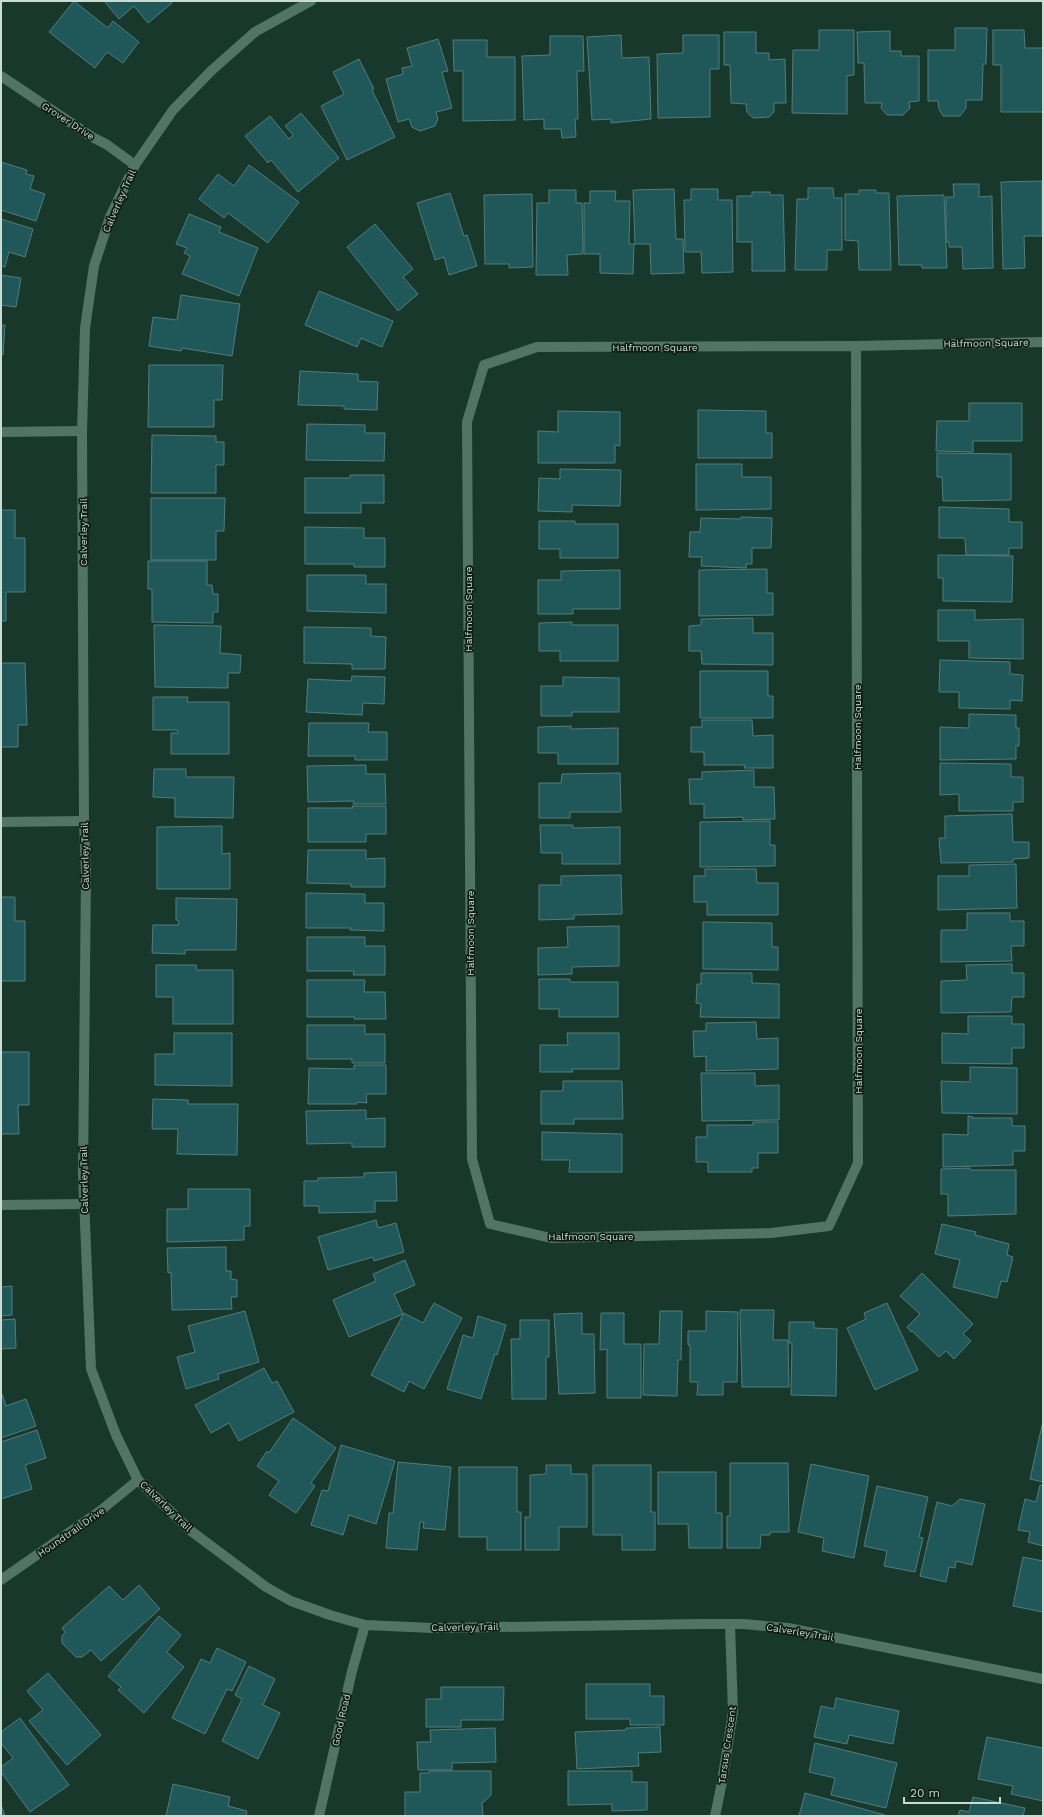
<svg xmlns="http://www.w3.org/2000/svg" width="1044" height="1817" viewBox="0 0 1044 1817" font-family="'Work Sans',sans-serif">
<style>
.building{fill:#205859;stroke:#537c7c}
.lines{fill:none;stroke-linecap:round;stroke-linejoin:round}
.minor{stroke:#527465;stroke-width:10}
.labels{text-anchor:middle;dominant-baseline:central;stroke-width:3.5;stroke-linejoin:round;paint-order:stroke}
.street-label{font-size:10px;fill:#c9dbd3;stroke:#0e1c16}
</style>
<rect width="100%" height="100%" fill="#17382b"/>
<!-- building -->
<g class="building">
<polygon points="74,1 108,28 113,21 139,42 123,63 107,52 95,68 49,32"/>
<polygon points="104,1 171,1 172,3 148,23 134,6 119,19"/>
<polygon points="955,28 987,28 986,64 983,64 982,100 966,100 966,108 960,116 943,116 939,109 938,101 928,101 928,50 955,50"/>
<polygon points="819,30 854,30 854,75 847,76 847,114 792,113 793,50 819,50"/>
<polygon points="993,30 1024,30 1025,48 1043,48 1043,112 1001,112 1001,65 993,65"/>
<polygon points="890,31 890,51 901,51 901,56 919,56 919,101 909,102 910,108 903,115 887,115 881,108 882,103 865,103 864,63 858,63 857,32"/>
<polygon points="724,32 756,32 756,53 769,53 769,60 785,59 786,103 774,103 774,112 769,117 753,118 747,112 746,104 731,103 730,65 724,65"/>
<polygon points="621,35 622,58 649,57 651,119 611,123 611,119 592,120 587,37"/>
<polygon points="683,35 719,35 719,69 710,69 710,117 658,118 657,54 683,53"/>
<polygon points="550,36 583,36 584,71 577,71 578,119 575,119 576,137 562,138 561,129 544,129 544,119 524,120 522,56 550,55"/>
<polygon points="438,39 448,71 442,72 452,108 436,112 438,118 435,126 420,131 412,127 409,119 398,122 386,79 403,74 402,68 412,66 407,48"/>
<polygon points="453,40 487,40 487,57 515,57 515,120 463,121 463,71 454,71"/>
<polygon points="359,59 374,89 372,90 395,137 347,160 321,106 344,94 333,72"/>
<polygon points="301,113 339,158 298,192 271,160 268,163 245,136 270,116 289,139 293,135 285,126"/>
<polygon points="1,162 27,170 26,174 34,176 30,189 45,194 36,221 1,210"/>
<polygon points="249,165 299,202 268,243 228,213 224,218 199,199 218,174 234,186"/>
<polygon points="1042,181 1042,236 1024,236 1025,268 1003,269 1001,182"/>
<polygon points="953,184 979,184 979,197 992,196 993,268 963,269 962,247 949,247 949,242 946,242 946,197 954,197"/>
<polygon points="808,188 833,188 834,198 842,198 842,250 827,250 827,270 795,270 797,199 808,199"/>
<polygon points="674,189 676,239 683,239 684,273 651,274 650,244 635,244 633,190"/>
<polygon points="691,189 718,189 718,200 732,200 733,272 702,273 701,252 685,252 684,200 691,200"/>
<polygon points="549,190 576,190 576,203 582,203 583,254 567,255 568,275 536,275 537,203 549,203"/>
<polygon points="859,190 876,190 876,193 889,193 891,270 859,270 858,241 845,240 845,194 859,194"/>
<polygon points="590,191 616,191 615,201 630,201 629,244 634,244 633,274 600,273 600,254 584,254 584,203 590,203"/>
<polygon points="752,192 770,192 770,195 783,195 785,271 752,271 752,242 737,242 737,196 752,196"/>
<polygon points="450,193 464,236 467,235 477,266 449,275 444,257 435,260 417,203"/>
<polygon points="532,194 533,267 509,268 509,264 485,264 484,195"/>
<polygon points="944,195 947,268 922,268 922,265 899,265 897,196"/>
<polygon points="189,214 221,227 219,232 258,248 239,296 182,274 190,256 184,253 187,248 176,244"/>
<polygon points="1,219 33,229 25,257 9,252 5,267 1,266"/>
<polygon points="375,224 413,269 403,277 418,294 398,311 347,247"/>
<polygon points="1,275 21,278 16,307 1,305"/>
<polygon points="319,291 393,321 382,347 361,338 357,347 305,325"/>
<polygon points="181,295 240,304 232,356 182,348 181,351 149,346 153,317 177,320"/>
<polygon points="1,325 5,325 3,355 1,355"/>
<polygon points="149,365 223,365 222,400 214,400 214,427 148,427"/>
<polygon points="300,371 358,374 358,381 378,382 377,410 344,409 344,406 298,405"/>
<polygon points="969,403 1022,403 1022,441 973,441 973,452 936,451 937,421 969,421"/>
<polygon points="698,410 766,411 766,433 772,433 772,458 698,458"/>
<polygon points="558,411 620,412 620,446 615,445 615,463 538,463 538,431 558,432"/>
<polygon points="307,424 365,425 365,433 385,433 384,461 306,460"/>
<polygon points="152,435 216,436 216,442 224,442 224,465 216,465 216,493 151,493"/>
<polygon points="937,453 1011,454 1011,500 943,501 942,477 937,477"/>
<polygon points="696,464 742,464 742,477 771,477 771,509 696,510"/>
<polygon points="560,469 621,470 620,506 572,505 572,512 538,511 539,478 560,479"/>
<polygon points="350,475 384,475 384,503 361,503 361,513 305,513 305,478 350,478"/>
<polygon points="151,498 225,498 224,531 216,531 216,560 151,560"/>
<polygon points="939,507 1009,509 1009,522 1022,522 1022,548 1009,548 1009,555 966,555 965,538 939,538"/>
<polygon points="1,510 15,510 15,538 25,538 25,592 6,592 6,621 1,621"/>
<polygon points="741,517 772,518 771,548 752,548 752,564 746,564 746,568 701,566 702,557 689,557 690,532 700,532 701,518 741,519"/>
<polygon points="539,521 575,521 575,524 618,524 618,558 560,558 560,549 539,549"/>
<polygon points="305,527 364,528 364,538 385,538 385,567 354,567 354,564 305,564"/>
<polygon points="938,555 1013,556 1012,602 943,601 943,578 938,578"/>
<polygon points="148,561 207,561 207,585 212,585 213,594 218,594 218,612 213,612 213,623 152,622 152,589 148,589"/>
<polygon points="767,569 767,593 773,593 773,615 699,616 699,570"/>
<polygon points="620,570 620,609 573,609 573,614 538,614 538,580 561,580 561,571"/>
<polygon points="307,575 366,575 366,584 386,584 386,613 307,611"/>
<polygon points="938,610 975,610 975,620 1023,619 1023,659 969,658 969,641 938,641"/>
<polygon points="753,618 753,633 773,633 773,665 702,664 701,651 689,651 689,626 701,625 701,619"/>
<polygon points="572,622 572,625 618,625 618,661 560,661 560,651 539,651 539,623"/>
<polygon points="154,625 221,626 220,653 241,655 240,673 228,673 228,688 155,687"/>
<polygon points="304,627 371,628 371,636 386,637 385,669 352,669 352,664 304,663"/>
<polygon points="940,660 1010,662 1010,674 1023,675 1022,701 1010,700 1010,709 959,708 959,692 939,692"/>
<polygon points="1,663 25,663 27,725 18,725 18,747 1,747"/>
<polygon points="700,671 768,671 768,696 773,696 773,718 700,718"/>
<polygon points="352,676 385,677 384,704 363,703 362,715 306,712 308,679 351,681"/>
<polygon points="563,677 619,678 619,712 572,712 572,716 541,716 541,686 563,686"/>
<polygon points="153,697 188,697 187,702 229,702 229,754 171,754 171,733 178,733 178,730 153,730"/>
<polygon points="969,714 1016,715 1016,728 1019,728 1019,746 1016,746 1016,759 940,760 940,727 969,728"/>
<polygon points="702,720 752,720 753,736 773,735 773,768 744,768 745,765 704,765 704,752 691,752 691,727 702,727"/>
<polygon points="309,723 369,723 368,732 387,732 387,760 355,760 355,756 308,756"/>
<polygon points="571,726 571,729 618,728 618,764 558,764 558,753 538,753 538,727"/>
<polygon points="940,763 1011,764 1011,777 1023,777 1023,802 1013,802 1013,811 959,811 959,794 940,795"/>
<polygon points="366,765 366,774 385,774 386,804 353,804 354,801 308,802 307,766"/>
<polygon points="154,769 186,769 186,777 234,777 233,818 175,817 175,798 153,797"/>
<polygon points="754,770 754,787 774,787 775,819 743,820 743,817 704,818 704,804 690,804 689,779 702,779 702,772"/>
<polygon points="620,773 621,812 570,812 570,818 539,818 539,783 561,783 562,774"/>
<polygon points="352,806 386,806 386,834 366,834 366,842 308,842 308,808 353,808"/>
<polygon points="1012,814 1013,842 1029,842 1029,858 1013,859 1013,862 941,863 939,838 945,838 945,816"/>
<polygon points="770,821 770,845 775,845 775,866 700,867 700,822"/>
<polygon points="540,825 573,825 573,828 620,827 620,864 562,864 562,853 541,853"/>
<polygon points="222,826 222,854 230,853 230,889 157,889 157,827"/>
<polygon points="308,850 366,850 366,859 385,858 385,887 351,887 351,884 307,883"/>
<polygon points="1016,864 1017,908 938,910 938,876 969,876 969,865"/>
<polygon points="705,869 756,869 757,883 778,883 778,915 707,915 707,902 694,902 694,876 705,876"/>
<polygon points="621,875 622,914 574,915 574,919 539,920 539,885 561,885 561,876"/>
<polygon points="306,893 365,894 365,903 384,903 384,931 350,930 351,928 306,928"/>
<polygon points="1,897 15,897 15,921 25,921 25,981 1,981"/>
<polygon points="176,898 237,899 236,950 185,950 185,954 152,953 153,925 179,925 178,920 176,920"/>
<polygon points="967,913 1010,913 1010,921 1024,921 1024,946 1011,946 1012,961 941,962 941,930 967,930"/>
<polygon points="703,922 772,923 772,947 778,947 778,970 703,969"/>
<polygon points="619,926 619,966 572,967 572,974 538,975 538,948 568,947 567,927"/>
<polygon points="307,937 365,937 365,946 385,946 385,975 353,975 354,971 307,971"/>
<polygon points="1012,964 1012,973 1024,973 1024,997 1012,997 1011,1012 941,1013 941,981 967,980 966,965"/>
<polygon points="156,965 196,965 197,970 233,970 233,1024 173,1024 173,997 156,997"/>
<polygon points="701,973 752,973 752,983 779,984 779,1018 700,1017 701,1004 696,1003 697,984 701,984"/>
<polygon points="539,979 570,979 570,982 618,982 618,1017 559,1017 559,1009 539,1009"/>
<polygon points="307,980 365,980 364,992 385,992 386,1019 354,1019 355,1017 307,1017"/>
<polygon points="968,1016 1012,1016 1012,1024 1024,1024 1024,1048 1012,1048 1012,1064 942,1063 942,1033 968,1034"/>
<polygon points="756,1022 757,1039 778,1038 778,1069 706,1071 706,1056 694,1057 693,1031 706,1031 706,1023"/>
<polygon points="307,1025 365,1025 365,1034 385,1034 385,1063 352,1063 352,1059 307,1059"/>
<polygon points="174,1033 232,1033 232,1086 155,1085 155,1054 174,1054"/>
<polygon points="567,1033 619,1033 619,1069 572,1069 573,1072 540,1072 540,1045 568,1045"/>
<polygon points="1,1052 29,1052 29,1105 18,1105 19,1134 1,1134"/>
<polygon points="354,1065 386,1065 386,1094 366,1094 367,1103 357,1102 357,1104 308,1104 309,1068 354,1069"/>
<polygon points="970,1067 1017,1068 1017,1114 942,1113 941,1081 970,1082"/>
<polygon points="701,1073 755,1073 755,1086 779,1085 779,1120 702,1121"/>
<polygon points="563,1081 622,1081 623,1119 574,1119 574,1124 541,1124 541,1091 563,1091"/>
<polygon points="153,1099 188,1100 188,1104 238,1104 237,1155 177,1154 178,1129 152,1129"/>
<polygon points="366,1110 366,1119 385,1118 385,1147 352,1147 352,1143 307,1144 306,1111"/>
<polygon points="968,1116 973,1117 972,1118 1012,1118 1012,1126 1025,1126 1025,1151 1013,1151 1013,1165 943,1167 943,1134 968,1135"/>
<polygon points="753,1122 778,1122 778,1153 758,1153 758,1168 752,1168 752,1172 708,1172 708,1162 696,1162 696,1137 707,1137 707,1125 753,1125"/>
<polygon points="542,1132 622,1134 622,1172 569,1172 570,1160 542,1160"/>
<polygon points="970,1168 970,1170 1016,1170 1016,1214 948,1216 948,1194 941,1194 941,1169"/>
<polygon points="396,1172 397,1201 375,1201 375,1212 319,1213 319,1206 304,1206 304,1181 318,1181 318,1178 364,1177 364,1173"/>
<polygon points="188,1189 250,1189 250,1226 244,1226 244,1240 167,1242 167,1209 188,1209"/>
<polygon points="376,1220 378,1228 396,1223 404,1252 374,1261 373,1257 328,1270 318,1237"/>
<polygon points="942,1224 976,1232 975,1235 1009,1244 1007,1255 1013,1257 1007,1282 1001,1281 997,1298 953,1287 960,1260 935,1254"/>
<polygon points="226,1247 226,1271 231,1271 231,1279 237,1280 237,1297 231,1297 232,1309 172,1310 171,1272 168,1273 167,1248"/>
<polygon points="405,1260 415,1285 394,1294 403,1314 349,1337 333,1300 376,1281 373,1274"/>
<polygon points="922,1273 973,1324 963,1334 971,1341 954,1359 946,1351 939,1357 912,1331 911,1332 907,1327 920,1314 900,1296"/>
<polygon points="12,1286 12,1315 1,1316 1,1287"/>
<polygon points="434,1303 462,1318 424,1389 409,1381 404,1392 371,1375 404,1313 423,1323"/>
<polygon points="887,1303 918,1370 875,1390 847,1328 866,1319 864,1313"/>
<polygon points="740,1310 774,1310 773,1340 788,1340 789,1387 742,1387"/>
<polygon points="245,1311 259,1362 218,1374 219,1379 186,1389 177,1357 195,1352 188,1326"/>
<polygon points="660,1311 682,1311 681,1360 678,1360 677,1396 643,1395 644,1344 659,1344"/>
<polygon points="706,1311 738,1312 737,1382 723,1382 723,1395 697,1395 698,1382 690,1382 690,1345 688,1345 688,1331 706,1331"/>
<polygon points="582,1313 582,1334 594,1334 595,1393 559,1394 554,1314"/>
<polygon points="601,1313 624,1313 624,1344 641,1344 641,1398 607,1398 607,1349 600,1350"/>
<polygon points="478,1316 506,1325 497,1355 495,1354 481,1399 447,1389 463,1335 473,1338"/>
<polygon points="15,1319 16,1348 1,1349 1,1320"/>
<polygon points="520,1320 549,1320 549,1357 546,1357 546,1399 512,1399 511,1339 520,1339"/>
<polygon points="789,1322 814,1322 814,1328 837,1329 836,1396 791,1395 792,1343 789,1343"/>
<polygon points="264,1368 272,1383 277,1381 294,1412 239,1441 229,1423 211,1433 195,1405"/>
<polygon points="1,1391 6,1406 26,1399 36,1426 1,1438"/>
<polygon points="293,1418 336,1448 311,1483 315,1486 296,1513 269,1495 279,1481 257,1466 267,1451 269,1453"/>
<polygon points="1043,1421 1043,1482 1030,1479"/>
<polygon points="37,1430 46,1458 25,1465 32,1489 1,1499 1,1442"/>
<polygon points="341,1445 395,1461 376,1524 349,1515 343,1535 311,1525 322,1490 328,1491"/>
<polygon points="398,1462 451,1467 445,1530 423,1528 424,1522 420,1522 417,1550 386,1548 389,1513 393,1513"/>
<polygon points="730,1463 788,1463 789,1532 770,1532 770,1535 761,1535 760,1548 727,1548 727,1516 730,1516"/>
<polygon points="811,1464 869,1476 854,1558 822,1551 824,1538 798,1532"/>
<polygon points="546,1465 571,1465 571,1474 587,1474 587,1527 559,1527 559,1550 525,1550 525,1517 530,1517 530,1475 546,1474"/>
<polygon points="593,1465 651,1465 651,1512 655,1512 655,1550 622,1550 622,1535 593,1535"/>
<polygon points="459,1467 517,1467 517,1512 521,1512 521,1550 487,1550 487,1537 459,1537"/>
<polygon points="658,1472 716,1472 716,1513 722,1513 722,1548 689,1548 688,1524 658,1524"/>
<polygon points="1040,1485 1043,1486 1043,1546 1028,1542 1030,1532 1018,1530 1025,1499 1036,1502"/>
<polygon points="877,1486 928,1497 919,1537 923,1538 915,1572 884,1566 887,1551 864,1546"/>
<polygon points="960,1499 985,1504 972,1565 956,1561 955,1568 949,1567 946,1582 920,1576 937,1502 952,1506"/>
<polygon points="1023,1557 1043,1561 1043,1612 1013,1606"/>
<polygon points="139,1585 160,1609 101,1661 91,1650 82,1657 76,1657 62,1643 62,1636 65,1632 62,1628 109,1586 123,1600"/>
<polygon points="159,1616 181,1635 167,1652 184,1667 144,1713 118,1690 121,1687 108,1676"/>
<polygon points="217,1648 246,1662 232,1691 227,1689 205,1734 172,1718 201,1659 210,1663"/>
<polygon points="249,1666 275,1679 263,1705 280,1713 258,1759 222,1741 242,1699 235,1695"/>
<polygon points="48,1673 101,1735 67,1765 29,1721 43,1710 27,1691"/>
<polygon points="586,1684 650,1684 650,1696 664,1696 664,1725 630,1725 630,1719 586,1719"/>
<polygon points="441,1687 504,1687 503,1720 461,1720 461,1727 426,1727 426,1699 441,1699"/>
<polygon points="836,1698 899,1711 893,1744 849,1735 847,1744 814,1737 821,1706 834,1709"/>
<polygon points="20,1718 69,1785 30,1812 1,1772 1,1767 13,1758 1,1743 1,1732"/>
<polygon points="660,1727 661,1752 638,1753 639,1766 577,1769 575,1732 626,1730 626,1728"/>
<polygon points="495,1728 496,1762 452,1763 452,1770 418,1770 417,1742 431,1742 430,1730"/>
<polygon points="987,1737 1043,1748 1043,1801 1011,1794 1013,1786 978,1779"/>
<polygon points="815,1743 897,1763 886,1808 831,1795 835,1778 809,1772"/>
<polygon points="429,1771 491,1771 491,1795 484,1802 482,1802 483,1816 405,1816 405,1792 420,1792 420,1773 429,1773"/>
<polygon points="568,1771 632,1771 632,1782 647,1782 647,1810 612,1811 612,1804 568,1805"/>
<polygon points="173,1784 230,1797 228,1806 247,1811 246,1816 166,1816"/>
<polygon points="805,1793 885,1815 885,1816 799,1816"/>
<polygon points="973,1797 1025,1808 1023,1816 958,1816 960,1810 969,1812"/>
<polygon points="1,1804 5,1816 1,1816"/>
</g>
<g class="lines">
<!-- minor -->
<g class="minor">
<polyline points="311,1 255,32 211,71 173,110 135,165 110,217 94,266 85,328 82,431 84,821 86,874 83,1174 91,1369 116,1435 138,1480 191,1531 266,1587 291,1601 330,1615 365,1625 433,1628 700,1624 743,1624 788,1628 1043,1679"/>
<polyline points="1,76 92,137 106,144 135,165"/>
<polyline points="856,346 858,1163 829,1226 771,1233 551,1238 490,1224 472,1159 467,422 484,365 537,347 856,346 1043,342"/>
<polyline points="1,432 82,431"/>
<polyline points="1,822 84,821"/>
<polyline points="1,1205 84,1204"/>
<polyline points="1,1580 100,1511 138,1480"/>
<polyline points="319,1816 352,1671 365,1625"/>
<polyline points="715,1816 722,1782 733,1712 730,1625"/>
</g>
</g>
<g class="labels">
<!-- street labels -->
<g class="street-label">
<text transform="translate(68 121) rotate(33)">Grover Drive</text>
<text transform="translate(119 201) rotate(-66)">Calverley Trail</text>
<text transform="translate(986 343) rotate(-1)">Halfmoon Square</text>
<text x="655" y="347">Halfmoon Square</text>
<text transform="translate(83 532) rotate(-90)">Calverley Trail</text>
<text transform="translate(468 609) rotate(-90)">Halfmoon Square</text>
<text transform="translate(857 727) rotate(-90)">Halfmoon Square</text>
<text transform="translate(85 856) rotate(-91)">Calverley Trail</text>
<text transform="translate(470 933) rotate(-90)">Halfmoon Square</text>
<text transform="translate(858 1051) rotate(-90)">Halfmoon Square</text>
<text transform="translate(84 1180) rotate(-91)">Calverley Trail</text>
<text x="591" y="1236">Halfmoon Square</text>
<text transform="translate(166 1506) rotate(44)">Calverley Trail</text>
<text transform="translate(71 1532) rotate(-35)">Houndtrail Drive</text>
<text transform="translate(465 1627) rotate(-1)">Calverley Trail</text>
<text transform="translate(800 1632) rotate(9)">Calverley Trail</text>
<text transform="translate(341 1720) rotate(-77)">Good Road</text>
<text transform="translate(727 1745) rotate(-82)">Tarsus Crescent</text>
</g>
</g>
<!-- border -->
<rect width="1044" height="1817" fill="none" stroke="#c9dbd3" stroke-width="4"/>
<!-- scale -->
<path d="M904 1797v6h96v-6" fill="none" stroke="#c9dbd3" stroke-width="2"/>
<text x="910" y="1797" font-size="12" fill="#c9dbd3" stroke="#0e1c16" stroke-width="3" paint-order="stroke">20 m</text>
</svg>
